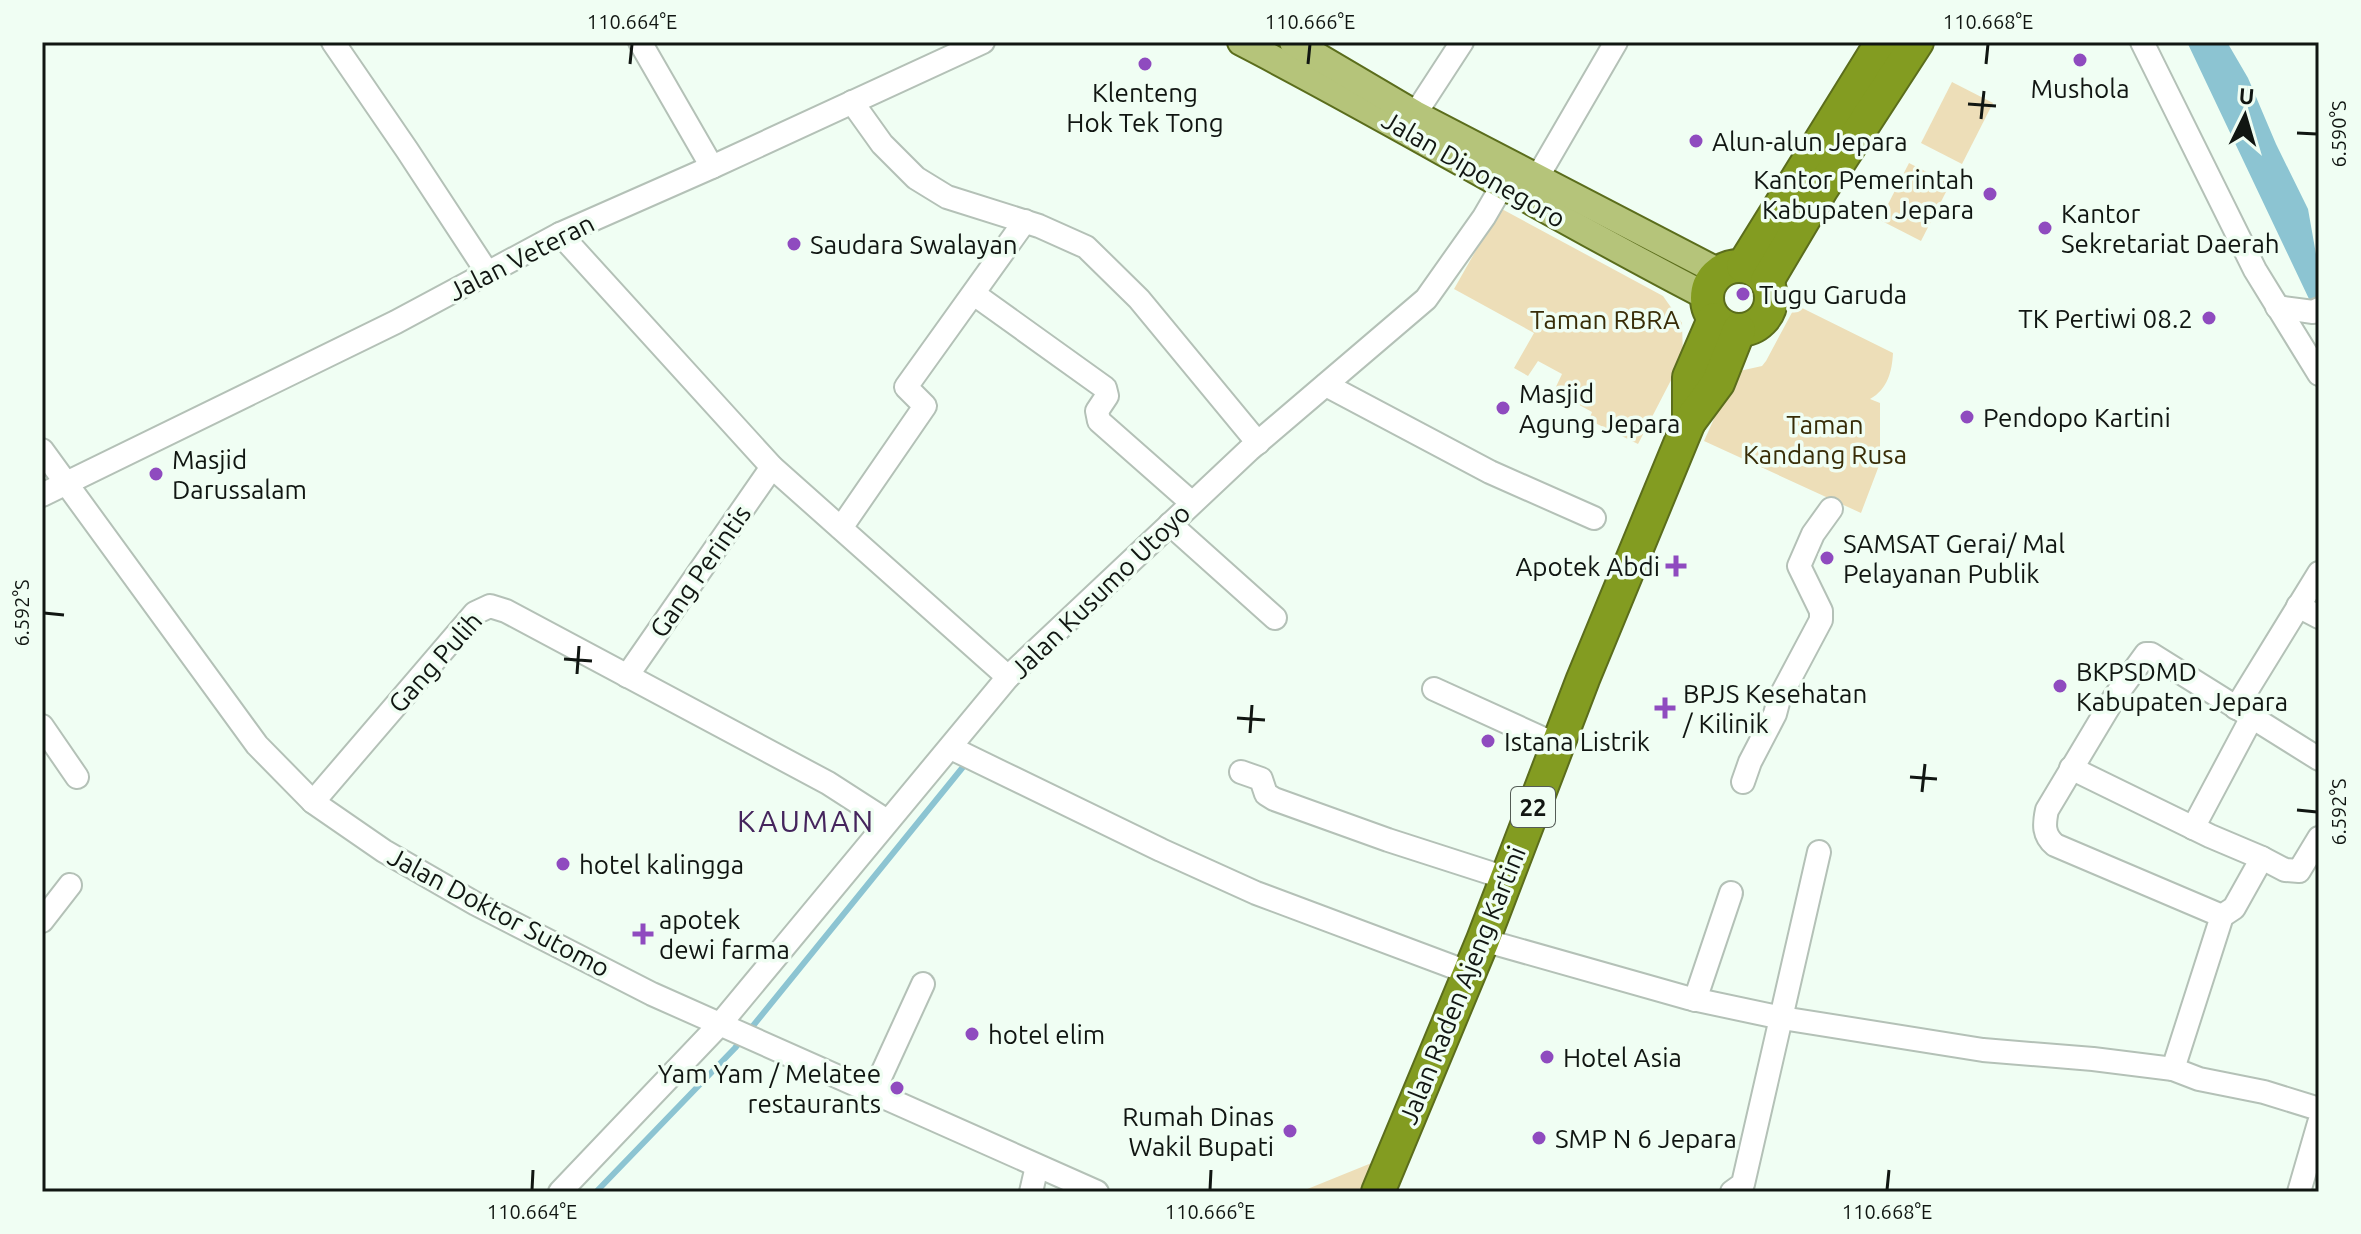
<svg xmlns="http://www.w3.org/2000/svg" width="2361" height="1234" viewBox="0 0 2361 1234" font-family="Ubuntu,sans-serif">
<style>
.green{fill:#eddeb8}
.water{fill:#8cc4d2}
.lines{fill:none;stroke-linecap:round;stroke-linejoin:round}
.stream{stroke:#8cc4d2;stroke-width:6}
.minor-casing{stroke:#b4c1b7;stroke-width:26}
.major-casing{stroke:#5b6d1c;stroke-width:30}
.highway-casing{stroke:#5b6d1c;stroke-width:36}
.minor{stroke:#fff;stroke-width:22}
.major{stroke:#b5c47a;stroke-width:26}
.highway{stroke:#839c21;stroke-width:32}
.ticks{fill:none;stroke:#111612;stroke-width:3}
.poi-dot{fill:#8f4bbf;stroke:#f0fef3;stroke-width:3}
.labels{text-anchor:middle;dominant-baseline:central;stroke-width:7;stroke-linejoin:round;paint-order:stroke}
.shield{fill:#f0fef3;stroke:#545c56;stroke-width:2}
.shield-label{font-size:24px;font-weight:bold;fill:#111612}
.poi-label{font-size:26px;fill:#111612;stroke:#f0fef3;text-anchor:start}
.street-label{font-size:26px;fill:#111612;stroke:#f0fef3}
.park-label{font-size:26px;fill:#382c07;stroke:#f0fef3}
.quarter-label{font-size:30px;letter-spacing:2px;fill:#45255d;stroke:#f0fef3}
.neatline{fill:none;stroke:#111612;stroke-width:3}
.ticks-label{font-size:20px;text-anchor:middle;fill:#111612}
</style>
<rect width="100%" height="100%" fill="#f0fef3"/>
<!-- green -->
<g class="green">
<polygon points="1952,82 1993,103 1962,164 1921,143"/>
<polygon points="1909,163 1950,184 1921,241 1880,220"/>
<polygon points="1500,208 1663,296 1682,323 1683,357 1638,444 1589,420 1592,412 1554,391 1562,374 1538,361 1528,376 1514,368 1534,333 1454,289"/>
<path d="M1796,305L1893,353C1892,371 1888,389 1870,399L1880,403V463L1861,513L1704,441L1735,372L1762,366L1766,361Z"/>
<polygon points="1411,1147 1395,1192 1300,1192"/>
</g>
<!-- water -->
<polygon class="water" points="2187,42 2227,42 2248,78 2276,144 2308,209 2319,271 2319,320"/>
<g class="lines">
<!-- stream -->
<polyline class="stream" points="596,1192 735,1048 967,762"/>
<!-- minor casing -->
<g class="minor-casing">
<g id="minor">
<polyline points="333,42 407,150 487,272"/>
<polyline points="640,42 712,167"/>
<polyline points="2142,42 2255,270 2319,374"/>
<polyline points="852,102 882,144 916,178 947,197 1039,226 1086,247 1139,299 1258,443"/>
<polyline points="1406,128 1462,42"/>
<polyline points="1530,190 1616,42"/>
<polyline points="560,234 772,467 1008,677"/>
<polyline points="974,294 1105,388 1107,396 1097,411 1099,421 1192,503"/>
<polyline points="2277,307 2313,312 2319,309"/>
<polyline points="1326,385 1490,472 1594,518"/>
<polyline points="42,450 257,745 313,802 384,851 476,904 652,994 1097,1192"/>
<polyline points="42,495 396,322 560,234 712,167 983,42"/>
<polyline points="1170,524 1275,618"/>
<polyline points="841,528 925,406 906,387 1025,221"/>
<polyline points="2298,606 2319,617"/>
<polyline points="627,676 772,467"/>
<polyline points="1434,689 1557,745"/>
<polyline points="2236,708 2319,573"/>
<polyline points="42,726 77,777"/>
<polyline points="951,748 1161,850 1256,893 1467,972"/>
<polyline points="2071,768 2210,836 2262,858 2234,908 2222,916 2173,1069"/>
<polyline points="1241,772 1261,779 1266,794 1274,799 1388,840 1506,878"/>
<polyline points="1743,782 1750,762 1775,714 1779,699 1821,620 1821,611 1799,566 1813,534 1831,509"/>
<polyline points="313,802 475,613 490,606 506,611 828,783 887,821"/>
<polyline points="2193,828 2251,719"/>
<polyline points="2262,858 2285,870 2299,871 2319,838"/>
<path d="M2222,916L2055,845C2043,835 2044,824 2047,810L2114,698L2146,654H2151L2319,759"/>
<polyline points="42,921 70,885"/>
<polyline points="1483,940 1688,998 1782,1018 1983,1050 2093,1059 2173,1069 2199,1079 2264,1092 2319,1109"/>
<polyline points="1695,1000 1731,893"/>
<polyline points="873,1093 923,984"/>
<polyline points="560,1192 721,1023 1008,677 1249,450 1426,299 1484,217 1502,186"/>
<polyline points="1031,1192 1037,1166"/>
<polyline points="1732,1192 1743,1184 1819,852"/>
<polyline points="2299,1192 2319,1123"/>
</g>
</g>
<!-- major casing -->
<g class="major-casing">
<g id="major">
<path d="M1241,42C1398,123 1549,215 1706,296"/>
<polyline points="1293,42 1415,114 1719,272"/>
</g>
</g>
<!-- highway casing -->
<g class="highway-casing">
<g id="highway">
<circle cx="1739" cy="298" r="32"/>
<polyline points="1743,266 1882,42"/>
<polyline points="1767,281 1821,190 1917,42"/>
<polyline points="1689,422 1689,377 1714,319"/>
<polyline points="1378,1192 1483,940 1583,679 1689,422 1718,383 1739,330"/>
</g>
</g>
<!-- minor -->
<use href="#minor" class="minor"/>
<!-- major -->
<use href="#major" class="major"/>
<!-- highway -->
<use href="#highway" class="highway"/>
</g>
<!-- ticks -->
<path class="ticks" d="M630,64L632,44M1308,64L1310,44M1986,64L1988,44M1968,104L1996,106M1981,119L1984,91M2297,133L2317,134M44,613L64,615M564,659L592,661M577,674L579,646M1237,718L1265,720M1250,733L1252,705M1910,777L1937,779M1922,792L1925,764M2297,810L2317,812M532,1190L533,1170M1210,1190L1211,1170M1887,1190L1889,1170"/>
<!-- markers -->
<g class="poi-dot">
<circle cx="2080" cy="60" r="8"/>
<circle cx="1145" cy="64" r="8"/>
<circle cx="1696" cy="141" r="8"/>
<circle cx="1990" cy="194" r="8"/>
<circle cx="2045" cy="228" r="8"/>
<circle cx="794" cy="244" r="8"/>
<circle cx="1743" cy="294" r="8"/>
<circle cx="2209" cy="318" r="8"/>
<circle cx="1503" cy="408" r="8"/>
<circle cx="1967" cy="417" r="8"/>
<circle cx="156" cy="474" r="8"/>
<circle cx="1827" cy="558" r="8"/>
<path d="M1672 554h8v8h8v8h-8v8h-8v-8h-8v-8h8z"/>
<circle cx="2060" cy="686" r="8"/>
<path d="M1661 696h8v8h8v8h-8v8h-8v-8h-8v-8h8z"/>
<circle cx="1488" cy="741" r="8"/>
<circle cx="563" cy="864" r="8"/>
<path d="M639 922h8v8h8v8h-8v8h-8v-8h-8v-8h8z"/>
<circle cx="972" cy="1034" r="8"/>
<circle cx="1547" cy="1057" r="8"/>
<circle cx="897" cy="1088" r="8"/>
<circle cx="1290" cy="1131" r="8"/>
<circle cx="1539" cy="1138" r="8"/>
</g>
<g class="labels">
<!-- shield labels -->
<rect class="shield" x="1511" y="787" width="44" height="40" rx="6"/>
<g class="shield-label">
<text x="1533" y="807">22</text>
</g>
<!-- poi labels -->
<g class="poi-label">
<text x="2080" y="88" text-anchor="middle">Mushola</text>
<text x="1145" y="92" text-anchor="middle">Klenteng<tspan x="1145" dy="30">Hok Tek Tong</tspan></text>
<text x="1712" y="141">Alun-alun Jepara</text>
<text x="1974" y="179" text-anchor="end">Kantor Pemerintah<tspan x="1974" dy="30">Kabupaten Jepara</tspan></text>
<text x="2061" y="213">Kantor<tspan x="2061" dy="30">Sekretariat Daerah</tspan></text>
<text x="810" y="244">Saudara Swalayan</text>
<text x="1759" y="294">Tugu Garuda</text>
<text x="2193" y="318" text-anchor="end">TK Pertiwi 08.2</text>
<text x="1519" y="393">Masjid<tspan x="1519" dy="30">Agung Jepara</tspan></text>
<text x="1983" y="417">Pendopo Kartini</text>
<text x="172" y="459">Masjid<tspan x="172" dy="30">Darussalam</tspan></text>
<text x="1843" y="543">SAMSAT Gerai/ Mal<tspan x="1843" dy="30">Pelayanan Publik</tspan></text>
<text x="1660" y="566" text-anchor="end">Apotek Abdi</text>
<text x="2076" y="671">BKPSDMD<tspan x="2076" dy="30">Kabupaten Jepara</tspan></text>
<text x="1683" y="693">BPJS Kesehatan<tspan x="1683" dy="30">/ Kilinik</tspan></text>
<text x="1504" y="741">Istana Listrik</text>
<text x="579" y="864">hotel kalingga</text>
<text x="659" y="919">apotek<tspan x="659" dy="30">dewi farma</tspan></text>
<text x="988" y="1034">hotel elim</text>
<text x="1563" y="1057">Hotel Asia</text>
<text x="881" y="1073" text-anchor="end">Yam Yam / Melatee<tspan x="881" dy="30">restaurants</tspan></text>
<text x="1274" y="1116" text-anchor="end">Rumah Dinas<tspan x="1274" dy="30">Wakil Bupati</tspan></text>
<text x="1555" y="1138">SMP N 6 Jepara</text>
</g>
<!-- street labels -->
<g class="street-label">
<text transform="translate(1474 169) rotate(30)">Jalan Diponegoro</text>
<text transform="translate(521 257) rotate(-27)">Jalan Veteran</text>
<text transform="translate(700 571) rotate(-55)">Gang Perintis</text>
<text transform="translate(1100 591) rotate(-44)">Jalan Kusumo Utoyo</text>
<text transform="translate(435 662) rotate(-48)">Gang Pulih</text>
<text transform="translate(499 912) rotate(28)">Jalan Doktor Sutomo</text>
<text transform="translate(1462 985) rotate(-68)">Jalan Raden Ajeng Kartini</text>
</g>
<!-- park labels -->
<g class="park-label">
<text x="1605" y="319">Taman RBRA</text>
<text x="1825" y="424">Taman<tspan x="1825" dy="30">Kandang Rusa</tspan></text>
</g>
<!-- quarter labels -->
<g class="quarter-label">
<text x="806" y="821">KAUMAN</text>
</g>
</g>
<!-- border -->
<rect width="2361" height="1234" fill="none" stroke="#f0fef3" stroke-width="88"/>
<!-- north arrow -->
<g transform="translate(2245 116) rotate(5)" stroke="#f0fef3" stroke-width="6" paint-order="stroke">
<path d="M0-6L14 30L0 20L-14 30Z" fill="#111612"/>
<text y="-12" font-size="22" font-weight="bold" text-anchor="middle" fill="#111612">U</text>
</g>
<rect x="44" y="44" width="2273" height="1146" class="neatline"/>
<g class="ticks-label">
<text x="632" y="29">110.664°E</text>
<text x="1310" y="29">110.666°E</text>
<text x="1988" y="29">110.668°E</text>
<text transform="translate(2339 134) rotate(-90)" y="7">6.590°S</text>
<text transform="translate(22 613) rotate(-90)" y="7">6.592°S</text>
<text transform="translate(2339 812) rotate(-90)" y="7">6.592°S</text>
<text x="532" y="1219">110.664°E</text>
<text x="1210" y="1219">110.666°E</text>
<text x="1887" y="1219">110.668°E</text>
</g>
</svg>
